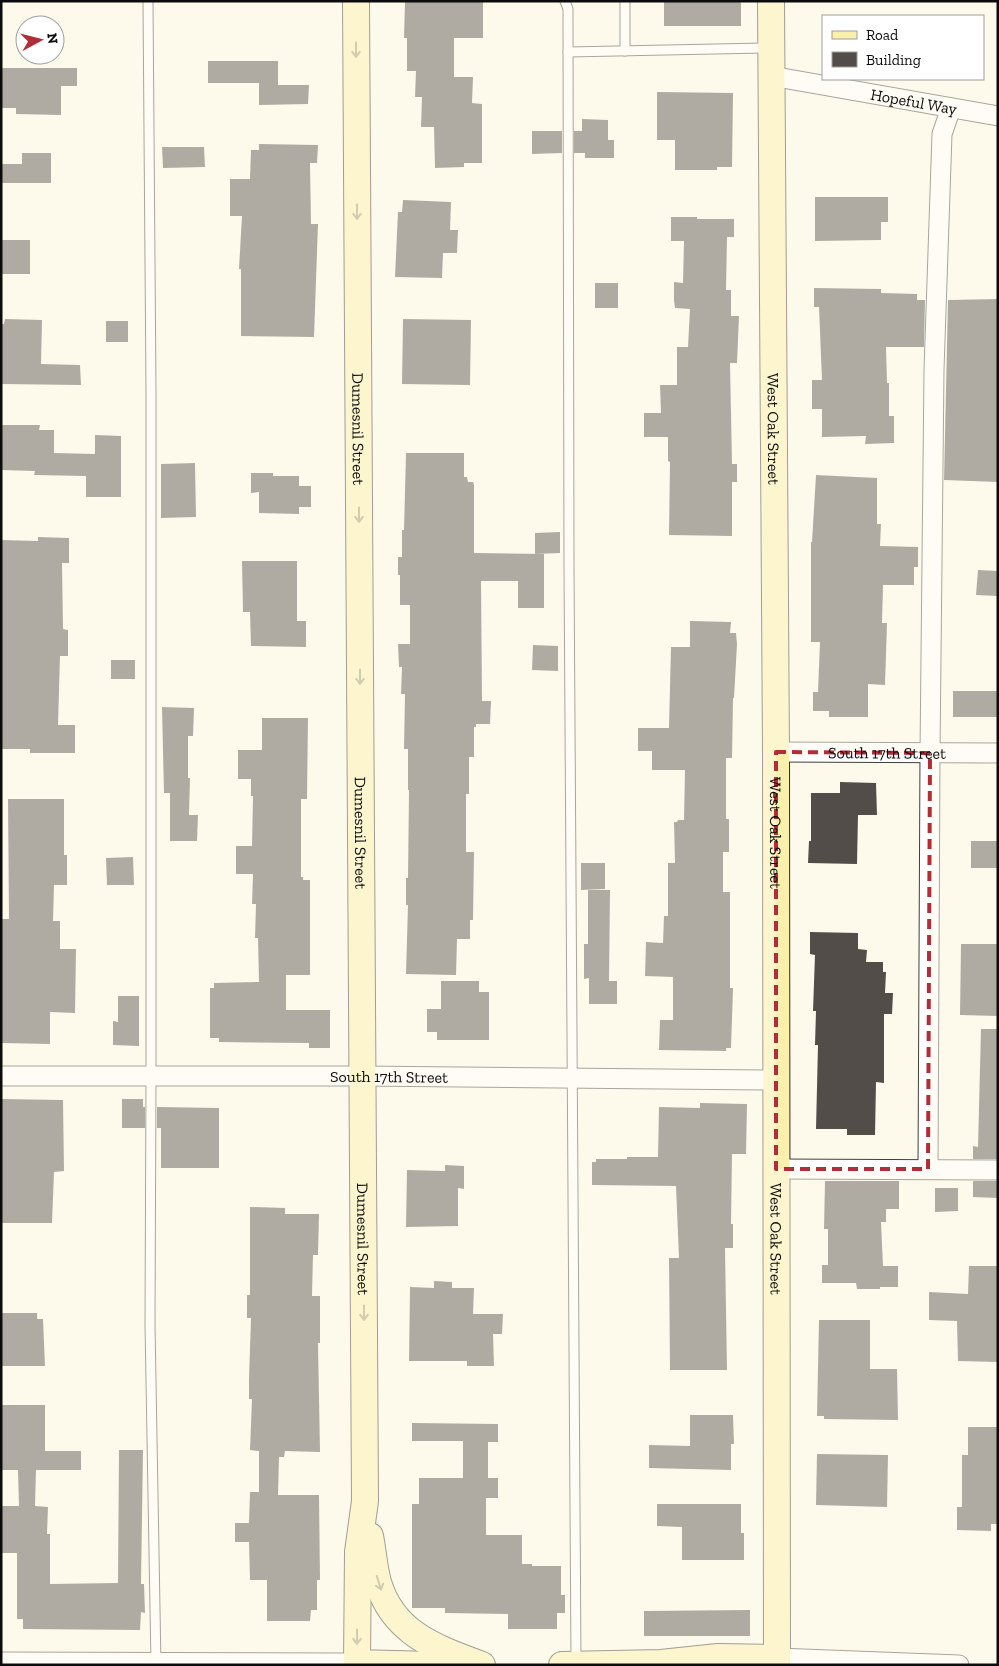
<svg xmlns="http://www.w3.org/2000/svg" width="999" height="1666" viewBox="0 0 999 1666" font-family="'Zilla Slab',serif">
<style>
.building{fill:#534d49}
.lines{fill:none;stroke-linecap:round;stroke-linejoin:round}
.service-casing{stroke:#3f3f3f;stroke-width:11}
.minor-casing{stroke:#3f3f3f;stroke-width:21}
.secondary-casing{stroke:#2e2e2e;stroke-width:28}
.service{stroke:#fff;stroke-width:9}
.minor{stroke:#fff;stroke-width:19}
.secondary{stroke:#faefab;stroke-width:26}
.oneway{stroke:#9b946b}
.marked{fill:none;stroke:#b22d37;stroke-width:4;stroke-dasharray:10 6;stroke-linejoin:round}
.labels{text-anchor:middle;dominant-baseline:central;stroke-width:5;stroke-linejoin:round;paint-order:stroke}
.street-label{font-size:16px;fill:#0c0c0c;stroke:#fff}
</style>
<rect width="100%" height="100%" fill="#fefaeb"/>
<!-- building -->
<g class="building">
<polygon points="405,1 483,1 483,38 454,38 454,77 473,77 472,103 482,104 482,163 464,163 464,167 435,168 434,127 421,127 422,97 415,97 416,71 407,71 407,38 404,38"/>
<rect x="664" y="1" width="77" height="25"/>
<polygon points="208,61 278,61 278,85 309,85 308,104 259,105 259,83 208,83"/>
<polygon points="1,68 77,68 77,86 61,86 61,115 16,114 16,108 1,108"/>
<polygon points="657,92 733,93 732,167 717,167 717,170 675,170 675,140 657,140"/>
<polygon points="582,119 608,120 608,140 614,140 614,158 585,158 585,153 574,153 574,131 582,131"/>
<polygon points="532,131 562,131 562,153 532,154"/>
<polygon points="259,144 318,145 317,163 310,163 311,224 318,224 314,337 241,336 241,269 239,269 242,216 230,216 230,179 250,179 251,150 259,150"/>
<polygon points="162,147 204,147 205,167 163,168"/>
<polygon points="22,153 51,153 51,183 1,183 1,164 22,164"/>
<polygon points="815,197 888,197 888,222 881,222 881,240 815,241"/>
<polygon points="403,200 451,202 450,230 458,230 457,253 443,253 442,278 395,277 398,212 402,212"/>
<polygon points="671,217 697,217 697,219 734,219 734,237 727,237 726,290 731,290 731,316 739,316 737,363 730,363 732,464 737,464 737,482 732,482 732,536 669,535 670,462 668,461 668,437 644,437 644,413 661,413 660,385 677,385 677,347 688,347 690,309 675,308 674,301 674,282 683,283 684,241 671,241"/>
<rect x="1" y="240" width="29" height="34"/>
<rect x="595" y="283" width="23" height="25"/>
<polygon points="814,288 881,289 881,293 917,294 917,300 925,300 924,347 886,347 887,383 889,383 889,416 894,416 894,443 865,444 866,436 822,437 822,409 812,409 812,380 822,380 819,307 814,307"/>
<polygon points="998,299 998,482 944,480 948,300"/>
<polygon points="5,319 42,320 41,364 80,365 81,385 1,384 1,324 4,324"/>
<polygon points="403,319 471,320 470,385 402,384"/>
<rect x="106" y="321" width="22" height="21"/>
<polygon points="1,425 40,425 39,430 54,430 54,453 95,454 95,435 121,436 121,497 86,497 86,476 34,475 35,471 1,470"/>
<polygon points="406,453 464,453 464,477 467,477 468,482 473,482 474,485 474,553 544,554 544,608 518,608 518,581 481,581 482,701 491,701 490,724 476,724 476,727 474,727 474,757 469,757 469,794 466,794 466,852 474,852 473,920 470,920 470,939 457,939 456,975 406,974 408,905 406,905 406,878 408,878 409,790 408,790 408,749 404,749 405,694 401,694 402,667 399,667 398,644 410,644 410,605 400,605 400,575 398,575 398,557 402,557 402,530 404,530"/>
<polygon points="195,463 196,517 161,518 161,464"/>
<polygon points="251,473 273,473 273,476 299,476 299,486 311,486 311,507 299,507 299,514 259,513 259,492 251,493"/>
<polygon points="816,475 877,478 877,524 881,524 880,546 918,547 918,567 914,567 914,585 883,585 882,623 887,623 885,685 868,684 868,717 829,717 829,711 813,711 813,692 818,692 820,642 811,642 811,542 812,542"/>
<polygon points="560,532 560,553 535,554 535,533"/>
<polygon points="38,537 69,538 69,563 62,563 63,629 68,630 68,656 60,656 58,725 75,725 75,753 30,753 30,749 1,749 1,540 38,541"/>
<polygon points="242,561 297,561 297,621 306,621 306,647 251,646 250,612 243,612"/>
<polygon points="978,570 998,571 998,596 976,595"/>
<polygon points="690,621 731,622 730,633 736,633 737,644 734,698 733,698 732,758 726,758 726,819 729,819 729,852 723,852 723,892 730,892 730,988 733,988 731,1048 726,1048 726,1051 659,1050 660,1020 673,1020 673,977 645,976 646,942 663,943 664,916 668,916 668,863 675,863 674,822 677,822 678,820 684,820 685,770 652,770 652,751 638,751 638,728 669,728 671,647 690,647"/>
<polygon points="533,645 558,646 558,671 532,670"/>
<rect x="111" y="660" width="24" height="19"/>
<rect x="953" y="691" width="45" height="26"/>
<polygon points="162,707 194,708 193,736 188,736 188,778 190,778 189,815 198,815 197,841 170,841 170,793 164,793"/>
<polygon points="262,718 308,718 307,799 301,799 301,877 303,877 303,880 310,880 310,975 286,975 286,1010 330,1010 330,1048 309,1048 309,1043 219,1042 219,1038 210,1038 210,988 214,988 214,983 259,982 258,938 255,938 256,904 252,904 253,874 236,874 236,846 252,846 253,796 251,796 251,779 238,779 238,750 262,750"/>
<polygon points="840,782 876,783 877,815 858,815 857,864 808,863 809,841 811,841 811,793 840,793"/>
<polygon points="8,799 64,799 64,855 67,855 67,885 54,885 53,921 60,921 60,949 76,949 75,1013 50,1012 50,1044 1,1043 1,919 9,919"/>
<rect x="971" y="841" width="27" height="27"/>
<polygon points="133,857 134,885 107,885 106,858"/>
<polygon points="581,863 605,863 605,889 581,890"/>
<polygon points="588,890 610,890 609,981 617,981 617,1004 589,1004 589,978 584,979 584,944 588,944"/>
<polygon points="810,932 858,933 858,949 867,950 866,962 883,962 883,972 886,972 885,993 893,993 892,1014 884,1014 884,1083 876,1082 875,1135 847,1135 847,1129 816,1129 818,1045 815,1045 816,1011 813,1011 815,955 810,954"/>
<polygon points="961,944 998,944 998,1016 960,1015"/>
<polygon points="441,981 479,981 479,992 489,992 489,1040 437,1040 437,1032 427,1032 427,1009 441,1009"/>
<polygon points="118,996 139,996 139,1046 113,1045 113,1021 118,1022"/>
<polygon points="981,1029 998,1029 998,1159 973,1159 973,1146 978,1147"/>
<polygon points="1,1099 63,1100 64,1171 54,1172 52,1223 1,1223"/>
<polygon points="122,1099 143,1099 143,1107 145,1107 145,1128 122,1128"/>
<polygon points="700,1103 747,1104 746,1154 732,1154 731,1224 733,1224 733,1248 725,1248 727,1370 670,1370 669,1258 679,1258 676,1186 592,1185 592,1162 596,1162 596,1159 627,1159 627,1157 658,1157 659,1107 700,1108"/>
<polygon points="157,1107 219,1108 219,1168 161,1168 161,1128 157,1128"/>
<polygon points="445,1165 464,1166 464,1189 458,1188 458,1226 406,1227 407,1170 445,1171"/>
<polygon points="825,1181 899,1181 899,1209 886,1209 886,1222 881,1222 883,1266 898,1266 898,1287 880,1287 880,1289 857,1289 856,1283 822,1283 822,1265 828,1265 828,1229 824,1229"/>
<polygon points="973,1181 998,1181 998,1198 973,1197"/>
<polygon points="935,1188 958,1188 958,1211 935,1212"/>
<polygon points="250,1207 285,1208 285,1214 319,1214 318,1255 313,1255 312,1296 320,1296 320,1343 318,1343 320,1452 285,1451 284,1457 279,1457 278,1495 319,1495 320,1580 317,1580 317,1610 311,1610 310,1621 267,1621 267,1580 250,1580 249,1542 235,1542 235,1523 249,1523 250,1492 259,1492 259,1451 250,1450 252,1399 249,1399 249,1379 251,1318 247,1318 247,1295 250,1295"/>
<polygon points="969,1266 998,1266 998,1362 958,1361 957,1321 929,1320 929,1292 968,1294"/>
<polygon points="434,1281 452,1282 452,1288 474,1288 473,1314 503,1314 502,1334 493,1334 494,1366 467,1366 467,1361 409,1361 410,1287 434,1288"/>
<polygon points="1,1313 37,1313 37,1319 43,1319 45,1366 1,1366"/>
<polygon points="819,1320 870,1320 870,1369 897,1369 898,1420 824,1419 824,1416 817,1416"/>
<polygon points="1,1405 45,1405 45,1451 81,1451 81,1470 36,1470 35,1506 48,1507 47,1534 50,1534 50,1584 118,1583 119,1450 143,1450 141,1584 144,1584 145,1613 141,1612 140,1630 23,1629 23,1619 17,1619 17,1553 1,1553 1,1506 19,1506 18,1470 1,1470"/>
<polygon points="690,1415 733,1415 734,1444 731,1444 731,1470 649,1468 649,1445 690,1446"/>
<polygon points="412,1423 498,1424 498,1442 488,1442 488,1478 498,1478 498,1498 486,1498 486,1535 522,1535 522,1564 532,1564 532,1566 561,1566 561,1595 565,1595 565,1613 557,1613 557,1629 508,1629 508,1614 445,1613 445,1608 412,1608 412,1504 419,1504 419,1478 463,1478 463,1441 412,1441"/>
<polygon points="968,1427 998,1427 998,1524 991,1524 991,1531 957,1530 957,1507 962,1507 962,1455 968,1455"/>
<polygon points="817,1454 888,1455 887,1507 816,1505"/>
<polygon points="657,1504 741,1504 741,1533 744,1533 744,1560 682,1560 682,1527 657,1526"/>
<polygon points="750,1610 750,1636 644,1636 644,1611"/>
</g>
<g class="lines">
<!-- service casing -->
<g class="service-casing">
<g id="service">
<polyline points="148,1 151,391 151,1076 150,1324 156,1665"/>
<polyline points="565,1 568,9 568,23 569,567 576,1662"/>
<polyline points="625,51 625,1"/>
<polyline points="568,52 770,48"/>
</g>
</g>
<!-- minor casing -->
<g class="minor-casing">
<g id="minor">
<path id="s1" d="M771,76L998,116"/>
<path id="s2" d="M776,752L998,753"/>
<path id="s3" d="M1,1076H362L776,1080"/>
<polyline points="776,1169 998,1170"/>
<polyline points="928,1169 930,753 934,370 942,134 951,108"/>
<polyline points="777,1658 959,1665"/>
<polyline points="1,1662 346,1663 357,1663 357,1665"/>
</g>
</g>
<!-- secondary casing -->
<g class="secondary-casing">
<g id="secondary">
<path id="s4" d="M356,1L365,1501L358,1552L357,1663L433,1665"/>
<path id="s5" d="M771,1L776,752L777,1665"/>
<path d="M370,1536C373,1551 374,1568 378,1582C393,1634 437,1648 482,1665"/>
<polyline points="562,1665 661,1663 718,1657 777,1658"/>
</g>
</g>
<!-- service -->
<use href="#service" class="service"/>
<!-- minor -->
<use href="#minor" class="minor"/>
<!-- secondary -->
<use href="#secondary" class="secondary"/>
</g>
<!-- one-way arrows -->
<defs><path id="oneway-shaft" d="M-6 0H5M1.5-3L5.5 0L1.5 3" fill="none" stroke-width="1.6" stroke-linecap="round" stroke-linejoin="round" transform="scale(1.25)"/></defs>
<g class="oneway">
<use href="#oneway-shaft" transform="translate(356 50) rotate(90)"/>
<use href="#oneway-shaft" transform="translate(357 212) rotate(90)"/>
<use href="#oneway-shaft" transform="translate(359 515) rotate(90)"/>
<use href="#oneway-shaft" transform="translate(360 677) rotate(90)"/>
<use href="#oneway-shaft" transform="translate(364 1313) rotate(90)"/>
<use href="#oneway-shaft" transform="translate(379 1583) rotate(72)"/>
<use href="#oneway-shaft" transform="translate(357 1637) rotate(90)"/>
</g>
<!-- marked area -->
<path d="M0 0H999V1666H0ZM776,752L930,753L928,1169H776Z" fill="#fefaeb" fill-opacity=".55" fill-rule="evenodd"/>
<path class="marked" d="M776,752L930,753L928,1169H776Z"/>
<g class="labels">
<!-- street labels -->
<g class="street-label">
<text stroke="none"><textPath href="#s1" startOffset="145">Hopeful Way</textPath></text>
<text stroke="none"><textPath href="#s4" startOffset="428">Dumesnil Street</textPath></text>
<text stroke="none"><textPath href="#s5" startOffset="428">West Oak Street</textPath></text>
<text stroke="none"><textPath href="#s2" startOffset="111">South 17th Street</textPath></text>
<text stroke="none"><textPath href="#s4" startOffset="832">Dumesnil Street</textPath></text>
<text stroke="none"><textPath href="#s5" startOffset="832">West Oak Street</textPath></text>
<text stroke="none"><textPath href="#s3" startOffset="388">South 17th Street</textPath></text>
<text stroke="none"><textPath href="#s4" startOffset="1238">Dumesnil Street</textPath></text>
<text stroke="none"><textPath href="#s5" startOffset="1238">West Oak Street</textPath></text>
</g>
</g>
<!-- border -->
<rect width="999" height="1666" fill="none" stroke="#0c0c0c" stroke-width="5"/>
<!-- legend -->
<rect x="822" y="15" width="162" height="65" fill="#ffffff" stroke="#9e9e9e"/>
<rect x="832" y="31" width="25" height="8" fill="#faefab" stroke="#9e9e9e"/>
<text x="866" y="40" font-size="15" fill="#0c0c0c">Road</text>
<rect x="832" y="52" width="25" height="15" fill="#534d49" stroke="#9e9e9e"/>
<text x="866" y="65" font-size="15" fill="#0c0c0c">Building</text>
<!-- north arrow -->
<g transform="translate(40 40) rotate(83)"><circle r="24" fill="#ffffff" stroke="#9e9e9e"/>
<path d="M0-4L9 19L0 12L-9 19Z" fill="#b22d37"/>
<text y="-8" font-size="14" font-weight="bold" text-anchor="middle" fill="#0c0c0c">N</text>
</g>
</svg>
